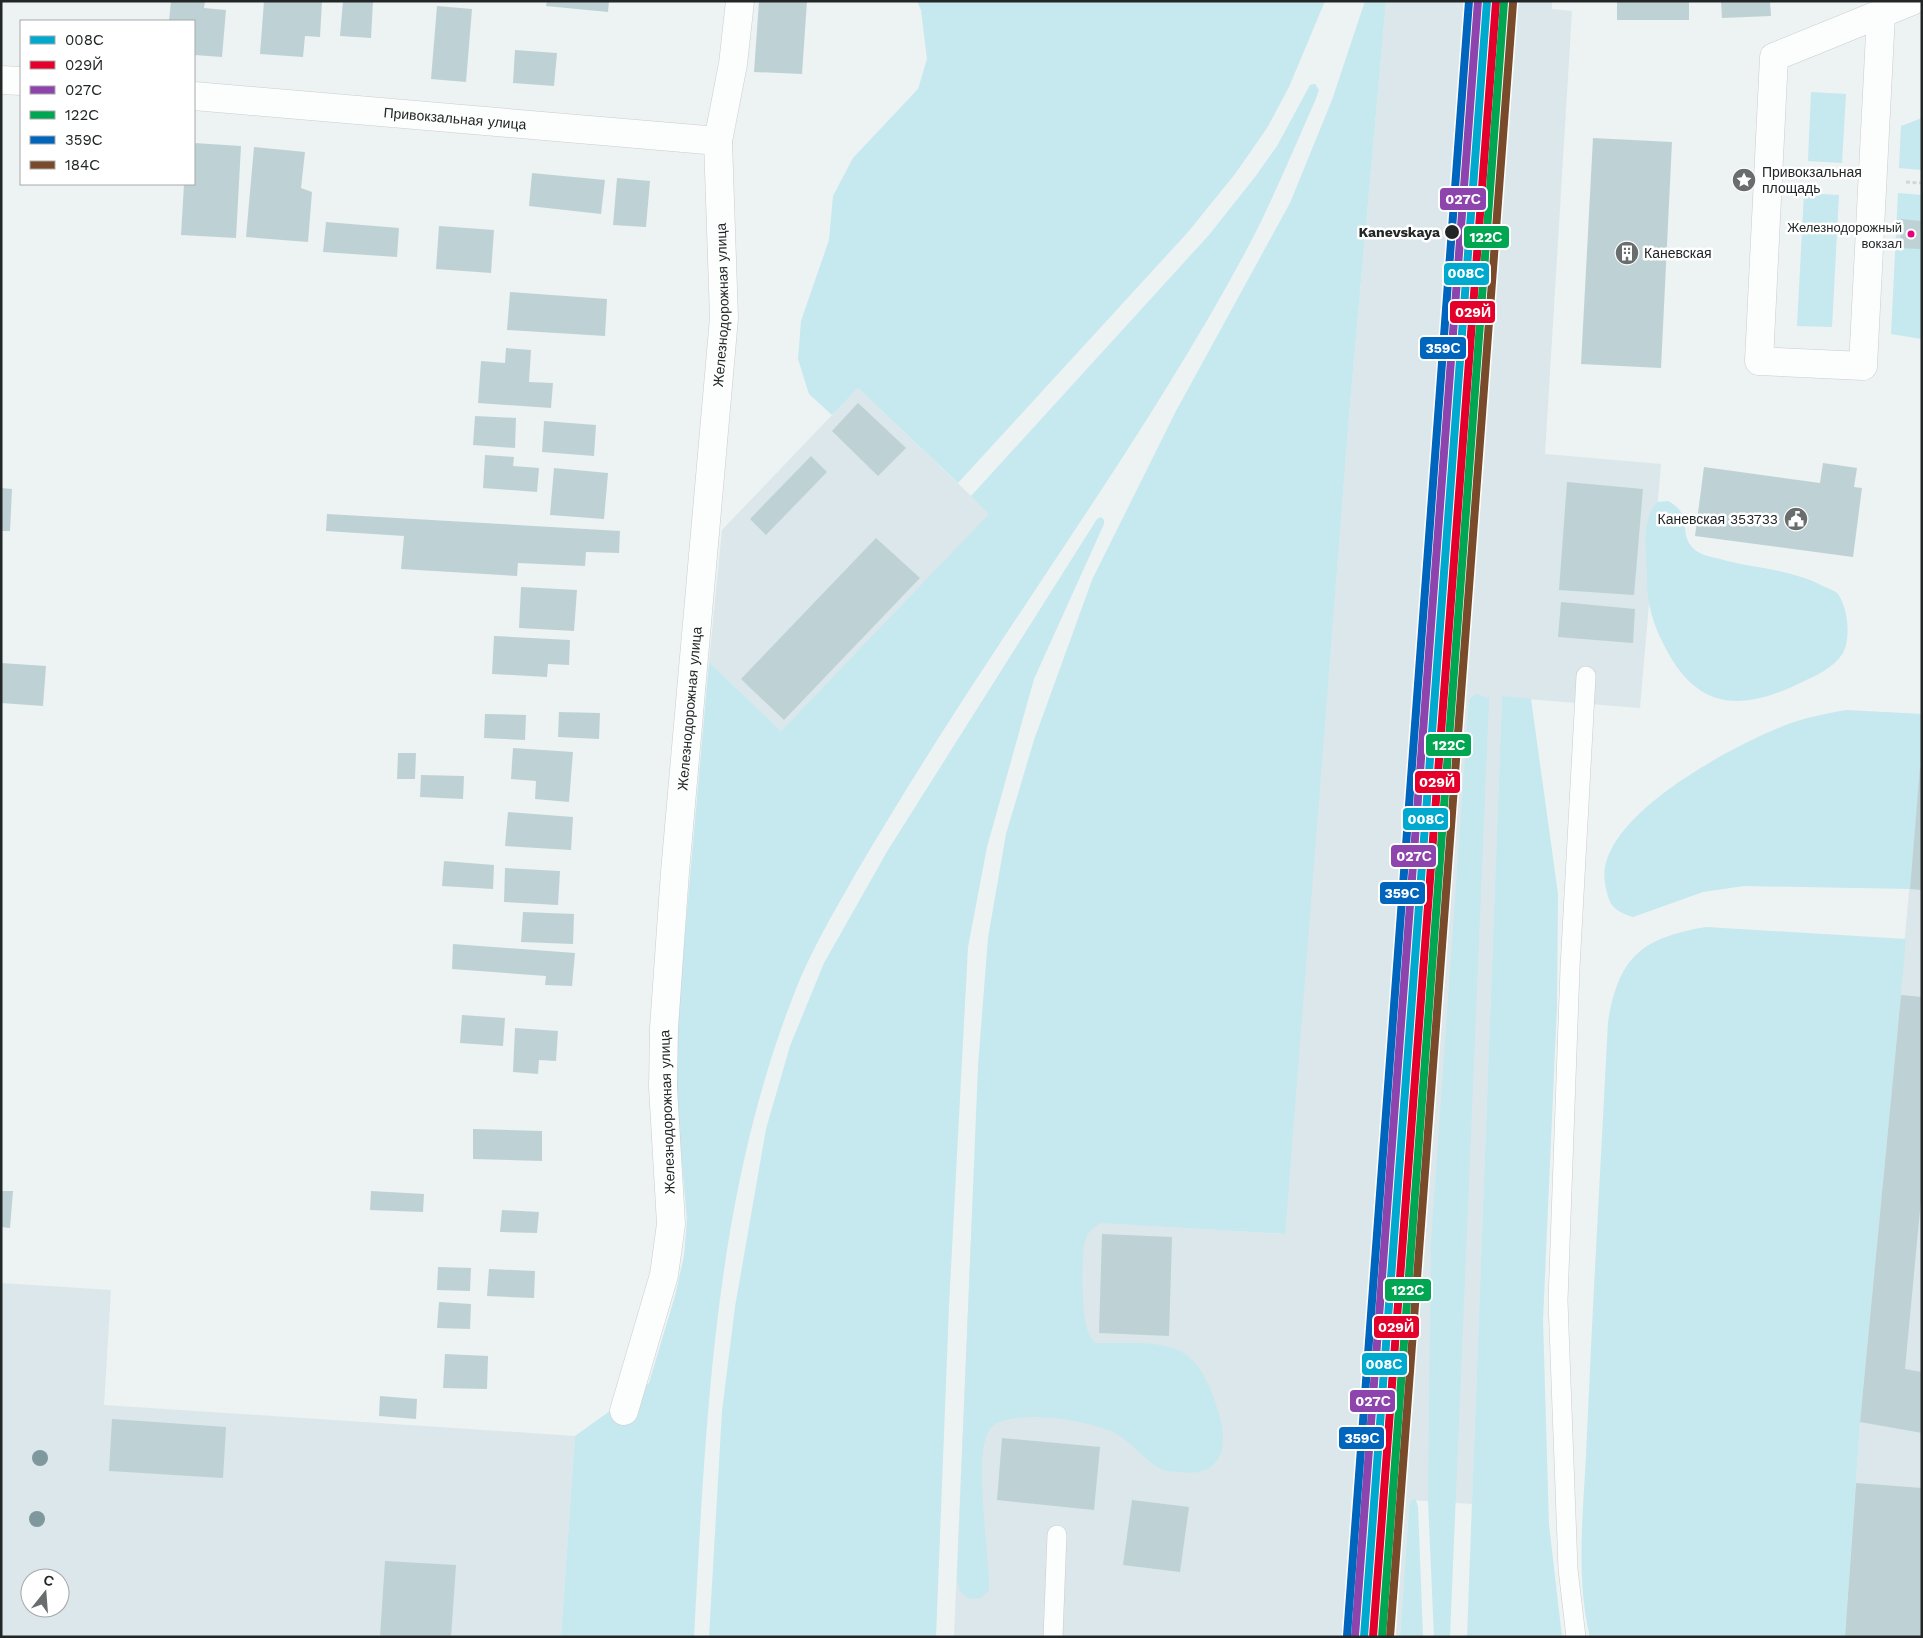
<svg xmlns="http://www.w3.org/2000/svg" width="1923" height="1638" viewBox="0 0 1923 1638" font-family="'Work Sans',sans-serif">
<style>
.built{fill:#dbe7ea;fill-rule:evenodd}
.green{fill:#c6e8ef}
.building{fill:#bed2d6}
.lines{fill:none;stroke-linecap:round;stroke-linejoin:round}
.lane-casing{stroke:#cacdce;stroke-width:20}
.street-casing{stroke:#cacdce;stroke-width:29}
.path{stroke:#d4d6d6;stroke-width:3;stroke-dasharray:4 2.5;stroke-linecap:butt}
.lane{stroke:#fcfdfd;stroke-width:19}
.street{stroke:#fcfdfd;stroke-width:28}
.rail-1-casing{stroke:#fff;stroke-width:11}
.rail-2-casing{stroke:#fff;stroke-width:11}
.rail-3-casing{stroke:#fff;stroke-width:11}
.rail-4-casing{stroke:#fff;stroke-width:11}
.rail-5-casing{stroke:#fff;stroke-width:11}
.rail-6-casing{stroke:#fff;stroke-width:11}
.rail-1{stroke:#00a9ce;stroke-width:8}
.rail-2{stroke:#e4002b;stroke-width:8}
.rail-3{stroke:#8e44ad;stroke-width:8}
.rail-4{stroke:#00a651;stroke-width:8}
.rail-5{stroke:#0065bd;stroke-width:8}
.rail-6{stroke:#7a4b2a;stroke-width:8}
.tree{fill:#7f989d}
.stop-dot{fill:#222627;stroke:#fff;stroke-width:2}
.bus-dot{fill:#e5007d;stroke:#fff;stroke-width:2}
.labels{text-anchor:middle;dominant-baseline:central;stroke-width:5;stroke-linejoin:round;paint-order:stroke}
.bus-label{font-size:13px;fill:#222627;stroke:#fff;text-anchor:end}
.street-label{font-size:14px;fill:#222627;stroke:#fff}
.poi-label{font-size:14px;fill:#222627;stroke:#fff;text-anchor:start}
.stop-label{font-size:14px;font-weight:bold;fill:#222627;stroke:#fff;text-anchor:end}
.line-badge{stroke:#fff;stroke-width:2}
.badge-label{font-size:14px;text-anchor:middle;font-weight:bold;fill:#fff}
</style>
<rect width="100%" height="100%" fill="#edf2f3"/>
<!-- built -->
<g class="built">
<polygon points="1386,1 1552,1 1552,9 1572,11 1545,454 1661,464 1640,708 1502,697 1472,1504 1412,1500 1409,1506 1400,1637 954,1637 972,1215 1284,1234 1350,404"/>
<polygon points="858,388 990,514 781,731 709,662 722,530"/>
<polygon points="1922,752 1922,1637 1845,1637 1860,1422"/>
<path d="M1,1283L111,1290L104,1405L575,1436L561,1637H1ZM30,1578H60V1608H30Z"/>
</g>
<!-- green -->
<g class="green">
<polygon points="917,1 1325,1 1289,87 1267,128 1235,174 1188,232 958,483 858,388 832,415 809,394 798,359 801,321 829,240 833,196 853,158 918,89 927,59 921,10"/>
<path d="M1365,1H1386L1350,404L1285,1234L1100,1223C1093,1228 1087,1233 1085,1241C1081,1259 1081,1317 1089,1334C1090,1337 1094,1341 1096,1343C1167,1344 1196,1335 1219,1414C1229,1447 1221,1478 1180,1472C1174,1471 1166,1472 1161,1469C1145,1460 1133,1444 1117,1434C1094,1421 1008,1406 990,1429C972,1451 990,1558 989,1590L981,1598L969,1599L960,1591L957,1579L978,1066L988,938L1006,834L1034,740L1092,580L1176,411L1290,203L1332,100Z"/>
<path d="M1315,84L1319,90L1315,101C1293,150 1273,200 1248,247C1172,390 1079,522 991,657C944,728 899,800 856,873C834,912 810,952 794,994C714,1198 706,1420 694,1637H561L575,1436L649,1383L675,1296L684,1256L687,1220L675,1084L679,1002L709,662L781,731L989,514L971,496L1209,235L1255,177L1277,146L1310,85Z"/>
<polygon points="1811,92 1846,94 1842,163 1808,161"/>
<polygon points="1922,118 1922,170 1899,168 1901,126"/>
<polygon points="1804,193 1839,195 1832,327 1797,326"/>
<polygon points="1898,193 1922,195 1922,339 1891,334"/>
<path d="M1668,501C1697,516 1674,536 1698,552C1704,556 1713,557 1720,559C1755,569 1793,569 1825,587C1829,589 1836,591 1838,594C1848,608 1851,638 1843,653C1834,668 1815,676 1800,683C1741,712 1697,710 1665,647C1653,625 1647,604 1647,578C1647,555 1640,520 1657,502Z"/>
<polygon points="1101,517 1104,520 1104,524 1034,679 987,847 968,947 949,1306 936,1637 709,1637 722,1411 735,1307 766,1129 790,1046 824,963 888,850 1097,519"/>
<polygon points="1476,694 1489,698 1450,1637 1434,1637 1428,1500 1431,1243 1469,700"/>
<polygon points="1502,696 1531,699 1558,894 1557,1005 1543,1320 1549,1525 1562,1637 1467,1637"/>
<path d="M1846,710L1922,714V753L1910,889L1744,886L1703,892L1633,917C1612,910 1609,905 1605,883C1594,816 1740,742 1791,723C1809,717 1828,713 1846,710Z"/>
<path d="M1706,927L1906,939L1860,1422L1845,1637H1590C1574,1572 1585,1499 1587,1434C1593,1296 1601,1159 1608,1022C1619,956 1642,938 1706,927Z"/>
<polygon points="1412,1499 1416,1500 1418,1507 1423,1637 1400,1637 1409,1506"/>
</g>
<!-- building -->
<g class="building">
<polygon points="171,1 205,1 204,8 226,10 222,57 194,55 194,21 169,21"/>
<polygon points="264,1 322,1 320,37 305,36 303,57 260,54"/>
<polygon points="343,1 373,1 371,38 340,36"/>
<polygon points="547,1 609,1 608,12 546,6"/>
<polygon points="759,1 807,1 802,74 754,72"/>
<rect x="1617" y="1" width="72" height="19"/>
<polygon points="1721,1 1770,1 1771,16 1722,18"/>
<polygon points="437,6 472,9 466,82 431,79"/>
<polygon points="515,50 557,53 554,86 513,83"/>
<polygon points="1593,138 1672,142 1661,368 1581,364"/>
<polygon points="194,143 241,146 236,238 181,235 184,184 194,184"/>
<polygon points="254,147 305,152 301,188 312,192 308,242 246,237"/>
<polygon points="532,173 605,180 601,214 529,206"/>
<polygon points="617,178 650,181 646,227 613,225"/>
<polygon points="1901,219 1921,221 1920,249 1900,248"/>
<polygon points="326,222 399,228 397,257 323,252"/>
<polygon points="439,226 494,230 491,273 436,269"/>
<polygon points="510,292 607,299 605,336 507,330"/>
<polygon points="506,348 531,350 529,382 553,383 551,408 478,403 481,361 505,363"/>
<polygon points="858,403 906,448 878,476 832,431"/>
<polygon points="475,416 516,418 515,448 473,445"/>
<polygon points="544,421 596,425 594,456 542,452"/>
<polygon points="485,455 514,457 513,466 539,468 537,492 483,488"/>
<polygon points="811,456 827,472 766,535 750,519"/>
<polygon points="1823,463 1857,468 1854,487 1862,488 1853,557 1695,536 1704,467 1820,483"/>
<polygon points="554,468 608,473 604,519 550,515"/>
<polygon points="1567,482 1643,489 1634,595 1559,590"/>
<polygon points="1,488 12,489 10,531 1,531"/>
<polygon points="327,514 620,531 619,553 586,552 585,566 518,563 517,576 401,569 404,536 326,531"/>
<polygon points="876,538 920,578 784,720 741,679"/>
<polygon points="521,587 577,590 574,631 519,628"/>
<polygon points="1561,602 1635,609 1633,643 1558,637"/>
<polygon points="494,636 570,640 569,665 548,664 547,677 492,674"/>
<polygon points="1,663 46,666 43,706 1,703"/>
<polygon points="559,712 600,713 599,739 558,737"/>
<polygon points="485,714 526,715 525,740 484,738"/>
<polygon points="513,748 573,752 569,802 535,799 536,781 511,779"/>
<polygon points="398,753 416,753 415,779 397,779"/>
<polygon points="1920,767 1922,767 1922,890 1910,889"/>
<polygon points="421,775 464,776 463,799 420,797"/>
<polygon points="508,812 573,817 571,850 505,846"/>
<polygon points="444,861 494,865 493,889 442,886"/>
<polygon points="505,868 560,871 558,905 504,902"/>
<polygon points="523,912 574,914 573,944 521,942"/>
<polygon points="453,944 575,953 572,986 545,985 546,976 452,969"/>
<polygon points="1901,995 1922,997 1922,1189 1905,1369 1922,1372 1922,1433 1860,1422"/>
<polygon points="462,1015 505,1018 503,1046 460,1043"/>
<polygon points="515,1028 558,1031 556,1061 539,1060 538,1074 513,1072"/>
<polygon points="473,1129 542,1131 542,1161 473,1159"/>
<polygon points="1,1191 13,1191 10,1228 1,1227"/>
<polygon points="371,1191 424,1194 423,1212 370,1210"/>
<polygon points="502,1210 539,1212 537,1233 500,1232"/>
<polygon points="1102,1234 1172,1237 1169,1336 1099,1333"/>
<polygon points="438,1267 471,1268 470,1291 437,1290"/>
<polygon points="489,1269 535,1271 534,1298 487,1296"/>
<polygon points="439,1302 471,1304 470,1329 437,1328"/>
<polygon points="445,1354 488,1356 487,1389 443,1388"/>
<polygon points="380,1396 417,1399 416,1419 379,1416"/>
<polygon points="112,1419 226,1427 223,1478 109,1471"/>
<polygon points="1002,1438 1100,1447 1094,1510 997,1500"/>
<polygon points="1856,1483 1922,1488 1922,1637 1845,1637"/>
<polygon points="1132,1500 1189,1507 1180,1572 1123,1565"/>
<polygon points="385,1561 456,1565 451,1637 380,1637"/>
</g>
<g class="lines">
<!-- lane casing -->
<g class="lane-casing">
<g id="lane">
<polyline points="1053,1637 1057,1535"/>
<polyline points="1576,1637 1568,1569 1558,1301 1570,968 1586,676"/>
</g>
</g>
<!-- street casing -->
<g class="street-casing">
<g id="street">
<polyline points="1881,14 1863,366 1759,361 1774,57 1912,1"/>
<polyline points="1,80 21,81"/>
<path id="s1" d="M194,96L718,141"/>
<path id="s2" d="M624,1411L664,1275L671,1224L663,1087L664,1028L675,872L724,318L718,141L733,64L740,1"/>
</g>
</g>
<!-- path -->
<polyline class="path" points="1906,182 1922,183"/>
<!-- lane -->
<use href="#lane" class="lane"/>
<!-- street -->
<use href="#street" class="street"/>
<!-- rail-1 casing -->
<g class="rail-1-casing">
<polyline id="rail-1" points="1364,1637 1487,1"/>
</g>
<!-- rail-2 casing -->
<g class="rail-2-casing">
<polyline id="rail-2" points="1373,1637 1496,2"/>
</g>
<!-- rail-3 casing -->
<g class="rail-3-casing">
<polyline id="rail-3" points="1355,1636 1478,1"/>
</g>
<!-- rail-4 casing -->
<g class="rail-4-casing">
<polyline id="rail-4" points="1382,1637 1504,2"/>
</g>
<!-- rail-5 casing -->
<g class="rail-5-casing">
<polyline id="rail-5" points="1347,1636 1469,1"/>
</g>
<!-- rail-6 casing -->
<g class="rail-6-casing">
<polyline id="rail-6" points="1390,1637 1513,3"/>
</g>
<!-- rail-1 -->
<use href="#rail-1" class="rail-1"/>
<!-- rail-2 -->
<use href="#rail-2" class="rail-2"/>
<!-- rail-3 -->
<use href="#rail-3" class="rail-3"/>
<!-- rail-4 -->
<use href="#rail-4" class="rail-4"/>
<!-- rail-5 -->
<use href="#rail-5" class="rail-5"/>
<!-- rail-6 -->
<use href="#rail-6" class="rail-6"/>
</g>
<!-- trees -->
<g class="tree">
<circle cx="40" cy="1458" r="8"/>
<circle cx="37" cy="1519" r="8"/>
</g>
<!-- icons -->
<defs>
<g id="sight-disc" transform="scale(1.25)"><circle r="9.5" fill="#696d6e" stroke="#fff"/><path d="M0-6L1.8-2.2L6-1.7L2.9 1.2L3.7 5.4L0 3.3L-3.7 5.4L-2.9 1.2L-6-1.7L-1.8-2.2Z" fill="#fff"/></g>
<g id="building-disc" transform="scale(1.25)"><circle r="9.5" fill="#696d6e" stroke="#fff"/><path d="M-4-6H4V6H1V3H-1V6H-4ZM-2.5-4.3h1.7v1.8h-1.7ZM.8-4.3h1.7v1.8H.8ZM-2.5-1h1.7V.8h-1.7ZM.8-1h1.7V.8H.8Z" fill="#fff"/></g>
<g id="civic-disc" transform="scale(1.25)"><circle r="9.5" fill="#696d6e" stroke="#fff"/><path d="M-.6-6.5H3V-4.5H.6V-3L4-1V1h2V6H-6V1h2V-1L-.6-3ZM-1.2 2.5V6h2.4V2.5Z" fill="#fff"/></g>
</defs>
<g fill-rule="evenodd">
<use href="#sight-disc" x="1744" y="180"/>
<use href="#building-disc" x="1627" y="253"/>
<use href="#civic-disc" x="1796" y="519"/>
</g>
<!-- markers -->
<circle class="stop-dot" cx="1452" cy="232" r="8"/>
<circle class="bus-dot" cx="1911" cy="234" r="4.5"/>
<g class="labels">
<!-- bus labels -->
<g class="bus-label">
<text x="1902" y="227">Железнодорожный<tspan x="1902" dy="16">вокзал</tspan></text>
</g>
<!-- street labels -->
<g class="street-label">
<text stroke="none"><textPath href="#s1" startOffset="262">Привокзальная улица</textPath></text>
<text stroke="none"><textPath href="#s2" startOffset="1115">Железнодорожная улица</textPath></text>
<text stroke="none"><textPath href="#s2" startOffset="710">Железнодорожная улица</textPath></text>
<text transform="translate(667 1112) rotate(-92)">Железнодорожная улица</text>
</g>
<!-- poi labels -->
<g class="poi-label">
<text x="1762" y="172">Привокзальная<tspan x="1762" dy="16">площадь</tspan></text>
<text x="1644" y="253">Каневская</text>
<text x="1778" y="519" text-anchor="end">Каневская 353733</text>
</g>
<!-- stop labels -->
<g class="stop-label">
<text x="1440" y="232">Kanevskaya</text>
</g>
</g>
<g class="line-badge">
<rect x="1439" y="187" width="48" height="24" rx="5" fill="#8e44ad"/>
<rect x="1463" y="225" width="47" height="24" rx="5" fill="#00a651"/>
<rect x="1443" y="262" width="47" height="24" rx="5" fill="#00a9ce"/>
<rect x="1449" y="300" width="47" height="24" rx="5" fill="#e4002b"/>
<rect x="1419" y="336" width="48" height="24" rx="5" fill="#0065bd"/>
<rect x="1425" y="733" width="47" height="24" rx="5" fill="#00a651"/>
<rect x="1414" y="770" width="47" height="24" rx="5" fill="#e4002b"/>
<rect x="1402" y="807" width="47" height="24" rx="5" fill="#00a9ce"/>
<rect x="1390" y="844" width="47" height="24" rx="5" fill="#8e44ad"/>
<rect x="1379" y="881" width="47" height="24" rx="5" fill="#0065bd"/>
<rect x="1384" y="1278" width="48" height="24" rx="5" fill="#00a651"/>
<rect x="1373" y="1315" width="47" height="24" rx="5" fill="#e4002b"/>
<rect x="1361" y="1352" width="47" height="24" rx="5" fill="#00a9ce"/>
<rect x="1349" y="1389" width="47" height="24" rx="5" fill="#8e44ad"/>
<rect x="1338" y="1426" width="47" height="24" rx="5" fill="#0065bd"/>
</g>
<g class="badge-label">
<text x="1463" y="204">027С</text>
<text x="1486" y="242">122С</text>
<text x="1466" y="278">008С</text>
<text x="1473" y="317">029Й</text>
<text x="1443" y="353">359С</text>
<text x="1449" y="750">122С</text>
<text x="1437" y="787">029Й</text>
<text x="1426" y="824">008С</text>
<text x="1414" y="861">027С</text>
<text x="1402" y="898">359С</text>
<text x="1408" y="1295">122С</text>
<text x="1396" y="1332">029Й</text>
<text x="1384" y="1369">008С</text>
<text x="1373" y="1406">027С</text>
<text x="1362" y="1443">359С</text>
</g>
<!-- border -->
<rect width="1923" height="1638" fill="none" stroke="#222627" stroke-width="5"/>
<!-- legend -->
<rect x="20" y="20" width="175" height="165" fill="#ffffff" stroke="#a7a8a9"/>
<rect x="30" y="36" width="25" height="8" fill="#00a9ce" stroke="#a7a8a9"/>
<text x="65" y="45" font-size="15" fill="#222627">008С</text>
<rect x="30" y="61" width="25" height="8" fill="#e4002b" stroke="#a7a8a9"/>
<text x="65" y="70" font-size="15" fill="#222627">029Й</text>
<rect x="30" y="86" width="25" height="8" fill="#8e44ad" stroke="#a7a8a9"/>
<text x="65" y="95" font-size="15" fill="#222627">027С</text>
<rect x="30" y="111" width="25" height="8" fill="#00a651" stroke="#a7a8a9"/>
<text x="65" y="120" font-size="15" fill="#222627">122С</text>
<rect x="30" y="136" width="25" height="8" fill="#0065bd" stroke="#a7a8a9"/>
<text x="65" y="145" font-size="15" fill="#222627">359С</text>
<rect x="30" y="161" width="25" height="8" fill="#7a4b2a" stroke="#a7a8a9"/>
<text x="65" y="170" font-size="15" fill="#222627">184С</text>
<!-- north arrow -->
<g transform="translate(45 1593) rotate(17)"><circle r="24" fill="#ffffff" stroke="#a7a8a9"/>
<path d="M0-4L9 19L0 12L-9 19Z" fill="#696d6e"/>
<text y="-8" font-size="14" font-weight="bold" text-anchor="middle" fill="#222627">С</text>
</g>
</svg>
